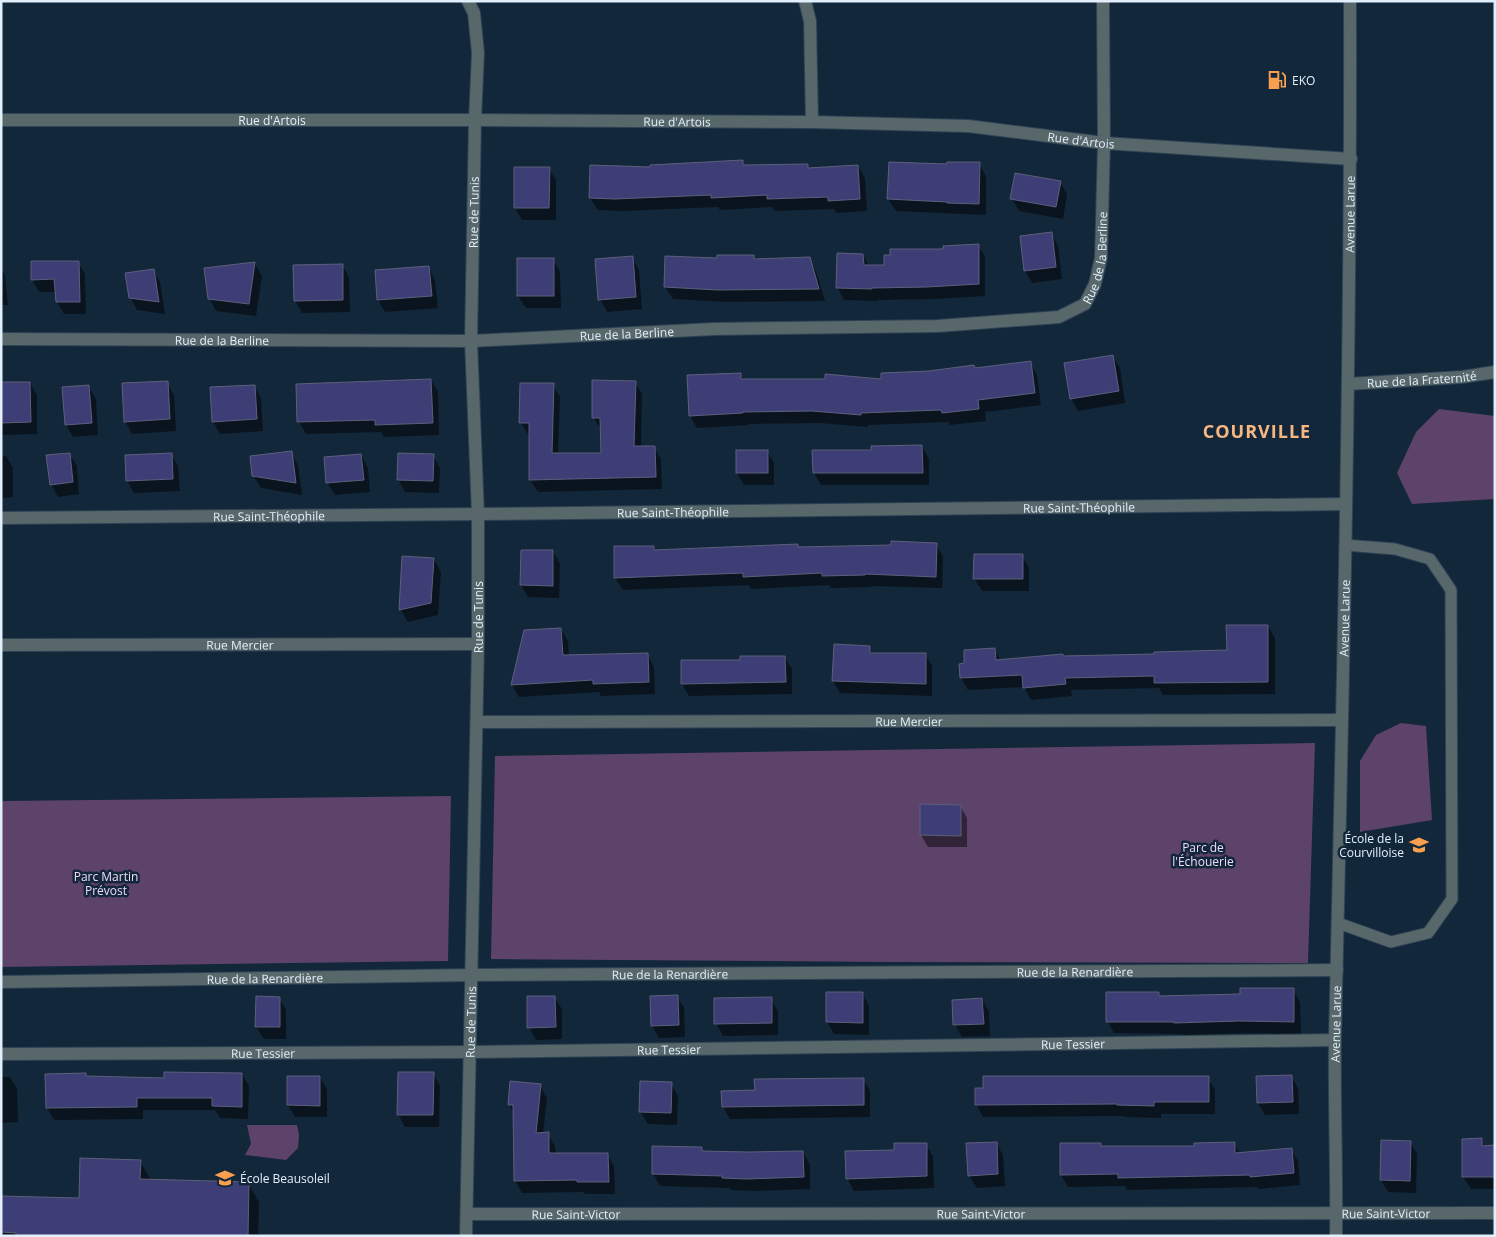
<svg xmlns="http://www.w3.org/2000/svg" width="1496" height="1237" viewBox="0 0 1496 1237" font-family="'Open Sans',sans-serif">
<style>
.green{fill:#5d4269}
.shadow{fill:#0007}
.building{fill:#3e3e76;stroke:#5d5f7b}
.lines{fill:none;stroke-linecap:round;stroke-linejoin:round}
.service-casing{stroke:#2f4355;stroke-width:13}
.minor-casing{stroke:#2f4355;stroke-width:14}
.tertiary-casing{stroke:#2f4355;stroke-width:14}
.service{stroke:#57676a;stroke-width:11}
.minor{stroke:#57676a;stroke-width:12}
.tertiary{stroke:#57676a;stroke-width:12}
.labels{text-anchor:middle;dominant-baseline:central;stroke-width:5;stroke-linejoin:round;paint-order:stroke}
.poi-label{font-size:12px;fill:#e2effb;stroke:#12273a;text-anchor:start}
.street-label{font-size:12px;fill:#e2effb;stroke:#12273a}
.park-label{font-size:12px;fill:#f0dafa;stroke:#12273a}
.district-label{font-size:18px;font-weight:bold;letter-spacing:1px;fill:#f7b783;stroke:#12273a}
</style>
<rect width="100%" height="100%" fill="#12273a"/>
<!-- green -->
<g class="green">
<polygon points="1439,409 1495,416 1495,499 1412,504 1397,473 1416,432"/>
<polygon points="1401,723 1426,726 1432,820 1360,832 1360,761 1376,735"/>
<polygon points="1315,743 1308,963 888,962 491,959 495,756"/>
<polygon points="451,796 448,961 1,967 1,801"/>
<polygon points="247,1125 297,1125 299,1135 298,1148 286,1160 245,1155 251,1144"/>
</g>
<!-- shadow -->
<g class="shadow">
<polygon points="742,161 745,166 808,165 810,169 858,166 865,178 867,211 836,213 834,209 775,211 773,207 720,210 718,207 623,211 598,210 590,198 651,168"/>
<polygon points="979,164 986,176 986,215 896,211 888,199 948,166"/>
<polygon points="549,168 556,180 556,220 522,220 515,208"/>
<polygon points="1060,182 1067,194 1063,219 1019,211 1012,199"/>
<polygon points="1051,233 1058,246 1062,279 1032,283 1025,271"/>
<polygon points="978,245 985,257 985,296 934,299 878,300 878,301 844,300 837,287 863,255 869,266 885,266 891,257"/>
<polygon points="753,256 755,260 809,259 816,271 825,301 725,302 673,299 665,287 718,259"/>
<polygon points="632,257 639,270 642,309 607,312 600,299"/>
<polygon points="553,259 560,272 561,308 526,308 518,296 518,260"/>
<polygon points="78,262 85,274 86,314 64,314 57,302 56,292 39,292 32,280 32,263"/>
<polygon points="255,264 262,276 256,316 216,311 209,298"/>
<polygon points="342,265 349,277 350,312 302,313 295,300"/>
<polygon points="428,267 435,280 438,308 385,312 378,300"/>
<polygon points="1,268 5,275 8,305 1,305"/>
<polygon points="153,270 160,282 165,314 137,310 130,297"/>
<polygon points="1112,356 1120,368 1125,403 1078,411 1071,398"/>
<polygon points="1030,363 1037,375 1041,405 985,412 986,421 950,425 948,422 868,425 868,427 820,423 749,424 749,425 697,428 690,416 740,374 744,380 882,380"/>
<polygon points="431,380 438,392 439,435 384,437 381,432 306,434 299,422 298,386"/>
<polygon points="635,382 642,394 641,448 654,447 661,459 662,489 538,492 530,480 530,435 528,435 521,422 553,385 560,397 558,454 602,454 601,430 593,417"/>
<polygon points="1,383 30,383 37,395 37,434 1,435"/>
<polygon points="167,383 174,395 176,431 132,434 125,421"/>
<polygon points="254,386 261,398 263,431 220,434 213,422"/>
<polygon points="89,387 96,399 98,435 73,437 66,425"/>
<polygon points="922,446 929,459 929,485 821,485 814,473 872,451"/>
<polygon points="737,451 767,451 774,463 774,485 744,485 737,473"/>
<polygon points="291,453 298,465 302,495 261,488 253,475"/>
<polygon points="69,454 77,466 79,494 58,497 51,484"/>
<polygon points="171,454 178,466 180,491 134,493 127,481"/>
<polygon points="361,455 368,468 370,492 335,495 327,482"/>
<polygon points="433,455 440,468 439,493 405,492 398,479"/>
<polygon points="1,456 6,456 13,468 13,497 1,498"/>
<polygon points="936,544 943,557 942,588 871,586 871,587 831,588 829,585 751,589 749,585 623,590 615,578 654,548 656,551"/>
<polygon points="553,551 560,564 559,598 528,597 521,585"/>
<polygon points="1022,556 1029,568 1029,591 982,591 974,578"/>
<polygon points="434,559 441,572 438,615 408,622 401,610"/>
<polygon points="1268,626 1275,638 1275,694 1163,695 1159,688 1071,690 1072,696 1031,700 1024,687 968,690 961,678 994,649 1001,661 1228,651"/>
<polygon points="561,629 568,641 569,656 647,654 654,667 655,694 601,696 599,692 519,697 512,685"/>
<polygon points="869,647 873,654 925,654 932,666 932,696 840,693 833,681"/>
<polygon points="784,657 792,669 792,694 689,696 682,684 682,661 742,661"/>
<polygon points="960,806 967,818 967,847 928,847 921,835"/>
<polygon points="1293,990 1300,1002 1301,1034 1247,1033 1183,1035 1182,1034 1114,1033 1107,1021 1159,993 1161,997 1241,995"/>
<polygon points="827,993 862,993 869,1006 869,1035 834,1034 827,1022"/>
<polygon points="677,996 684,1008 685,1037 659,1038 652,1026"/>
<polygon points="554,997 562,1009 562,1039 536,1040 529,1027"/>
<polygon points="279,998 286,1010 286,1039 264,1039 256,1027"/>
<polygon points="771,999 778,1011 778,1035 723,1036 716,1023"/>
<polygon points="982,999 989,1012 990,1036 962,1037 955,1025"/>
<polygon points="433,1073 440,1086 439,1127 405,1127 398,1114"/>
<polygon points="242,1074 249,1086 248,1119 220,1118 215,1110 143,1110 143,1119 54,1120 47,1108 87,1078 165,1079"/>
<polygon points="1291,1076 1298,1088 1299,1114 1265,1115 1258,1103"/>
<polygon points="1,1077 10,1077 17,1089 18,1122 1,1123"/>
<polygon points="288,1077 320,1077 327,1089 327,1117 295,1117 288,1105"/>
<polygon points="1208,1078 1215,1090 1215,1114 1161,1114 1161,1118 1125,1117 1125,1116 983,1117 976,1104"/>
<polygon points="863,1079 870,1091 870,1117 730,1119 723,1107 723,1092 756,1092"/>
<polygon points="671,1084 678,1096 677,1125 648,1124 640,1111"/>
<polygon points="540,1086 547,1098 543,1134 548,1134 555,1146 556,1155 607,1154 614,1166 615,1194 585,1194 584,1192 522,1193 515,1181 514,1113 509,1105"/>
<polygon points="1481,1140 1485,1147 1495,1147 1495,1189 1471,1189 1463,1177"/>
<polygon points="1410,1142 1417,1154 1416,1193 1388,1192 1381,1180"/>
<polygon points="996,1143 1003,1155 1005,1186 977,1188 969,1176"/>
<polygon points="1234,1143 1240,1154 1291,1149 1298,1161 1300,1185 1259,1189 1257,1187 1127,1190 1125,1186 1068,1187 1061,1175 1100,1144 1102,1147 1195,1147"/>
<polygon points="926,1144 933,1156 934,1188 854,1191 847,1178 895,1151"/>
<polygon points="701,1149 703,1152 803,1152 810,1165 810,1189 755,1191 731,1190 729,1188 660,1186 653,1174"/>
<polygon points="140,1161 151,1181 248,1184 259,1202 258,1236 1,1236 1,1197 80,1199"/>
</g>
<!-- building -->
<g class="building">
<polygon points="743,160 743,165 808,164 808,168 858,165 860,199 828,201 828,197 767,199 767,195 711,198 711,195 615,199 589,198 590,165 650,167 650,165"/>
<polygon points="889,162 947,164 947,162 980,162 979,204 947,203 947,202 887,199"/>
<polygon points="514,167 550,167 549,208 514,208"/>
<polygon points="1015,173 1061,181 1056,207 1010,199"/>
<polygon points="1052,232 1056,267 1024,271 1020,236"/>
<polygon points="979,244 979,284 927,287 872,288 872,289 836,288 837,253 863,254 864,265 884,265 884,255 890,255 890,249 943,249 943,246"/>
<polygon points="717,255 754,255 754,259 810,257 819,289 717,290 664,287 665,256 717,258"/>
<polygon points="633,256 636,297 598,300 595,259"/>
<rect x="517" y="258" width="37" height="38"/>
<polygon points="31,261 79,261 80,302 56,302 54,279 31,280"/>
<polygon points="255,262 249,304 208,299 204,268"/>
<polygon points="343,264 343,300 294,301 293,265"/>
<polygon points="429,266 432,296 377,300 375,270"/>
<polygon points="154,269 159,302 129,298 125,273"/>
<polygon points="1113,355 1119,391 1070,399 1064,363"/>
<polygon points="1031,361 1035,393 978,400 979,409 942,413 941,410 861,413 861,415 812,411 743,412 743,413 689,416 687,375 741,373 741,379 825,379 825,374 881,379 881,373 929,371 974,365 975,368"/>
<polygon points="431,379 433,423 375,425 375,420 297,422 296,384"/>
<polygon points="592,380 636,381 634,446 655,446 656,477 529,480 529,423 519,423 520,383 554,383 552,453 601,453 600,418 592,418"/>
<polygon points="168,381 170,419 124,422 122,383"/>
<polygon points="1,382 30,382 31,422 1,423"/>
<polygon points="89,385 92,423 65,425 62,387"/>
<polygon points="255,385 257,419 212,422 210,387"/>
<polygon points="922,445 923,473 813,473 812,450 871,450 871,446"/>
<rect x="736" y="450" width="32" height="23"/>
<polygon points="292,451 296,483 252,476 250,456"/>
<polygon points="70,453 73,482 50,485 46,455"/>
<polygon points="172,453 173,479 126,481 125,455"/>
<polygon points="398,453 434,454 433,481 397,480"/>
<polygon points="361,454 364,480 326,483 324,457"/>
<polygon points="891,541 937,543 936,577 865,574 865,575 822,576 822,573 743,577 743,573 614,578 614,546 654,546 654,550 798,544 798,547 891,545"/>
<polygon points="521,550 553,550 553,586 520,585"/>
<polygon points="974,554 1023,554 1023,579 973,579"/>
<polygon points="402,556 434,558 431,603 399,610"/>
<polygon points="1226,625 1268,625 1268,682 1154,683 1154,676 1065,678 1066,684 1023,688 1022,675 960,678 959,664 964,663 964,650 995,648 996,660 1063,654 1063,656 1154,654 1154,652 1227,650"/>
<polygon points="561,628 563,655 648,653 649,682 593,684 593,680 511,685 524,630"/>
<polygon points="834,644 870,646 870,653 926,653 926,684 832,681"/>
<polygon points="740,656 785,656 786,682 681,684 681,660 740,660"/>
<polygon points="920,804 961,805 961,836 920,835"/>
<polygon points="1240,988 1294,988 1294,1022 1240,1021 1174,1023 1174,1022 1106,1022 1106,992 1159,992 1159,996 1240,994"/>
<polygon points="826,992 863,992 863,1023 826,1022"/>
<polygon points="678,995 679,1025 651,1026 650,996"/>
<polygon points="256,996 280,997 280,1027 255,1027"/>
<polygon points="527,996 555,996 556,1027 527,1028"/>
<polygon points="772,997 772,1023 714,1024 714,998"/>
<polygon points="982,998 984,1024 953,1025 952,1000"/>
<polygon points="164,1072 242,1073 242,1107 212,1106 212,1098 137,1098 137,1107 46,1108 45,1074 86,1073 86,1076 164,1078"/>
<polygon points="398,1072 434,1072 433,1115 397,1115"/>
<polygon points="1292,1075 1293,1102 1257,1103 1256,1076"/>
<polygon points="287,1076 320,1076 320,1106 287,1105"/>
<polygon points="983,1076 1209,1076 1209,1102 1154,1102 1154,1106 1117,1105 1117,1104 975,1105 975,1088 983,1088"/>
<polygon points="864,1078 864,1105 722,1107 721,1091 755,1090 754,1079"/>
<polygon points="510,1081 541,1084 536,1133 549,1132 549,1153 608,1153 609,1182 577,1182 577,1180 514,1181 513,1105 508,1105"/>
<polygon points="640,1081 672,1082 671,1113 639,1112"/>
<polygon points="1482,1138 1482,1146 1495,1145 1495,1177 1462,1177 1462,1139"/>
<polygon points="1381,1140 1411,1141 1410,1181 1380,1180"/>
<polygon points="997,1142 998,1174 968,1176 966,1143"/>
<polygon points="1235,1142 1235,1153 1292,1148 1294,1173 1250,1177 1250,1175 1118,1178 1118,1174 1060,1175 1060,1143 1101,1143 1101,1146 1194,1146 1194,1143"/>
<polygon points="894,1143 927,1143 927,1176 846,1179 845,1151 894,1150"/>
<polygon points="652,1146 702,1147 702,1151 748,1152 803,1151 804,1177 747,1179 722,1178 722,1176 652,1174"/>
<polygon points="80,1158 141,1160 140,1179 249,1182 248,1236 16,1236 16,1233 1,1232 1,1196 79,1198"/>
</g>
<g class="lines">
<!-- service casing -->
<g class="service-casing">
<polyline id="service" points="1338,923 1391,942 1428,933 1452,899 1451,590 1430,559 1395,549 1345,545"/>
</g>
<!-- minor casing -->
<g class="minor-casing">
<g id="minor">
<polyline points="805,1 810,21 812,122"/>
<path id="s1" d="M1,120H475L812,122L968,126L1104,143L1351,159"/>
<path id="s2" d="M1,339L471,341L714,329L938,326L1059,317L1085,304L1095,284L1101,258L1104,143L1103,1"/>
<path id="s3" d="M1348,384L1462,377L1495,372"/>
<path id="s4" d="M1,518L478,514L1346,504"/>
<path id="s5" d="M1,645L478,644"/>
<path id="s6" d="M478,722L1342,720"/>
<path id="s7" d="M1,982L473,975L1337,970"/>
<path id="s8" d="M1,1054L470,1052L1335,1040"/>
<path id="s9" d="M467,1214L1495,1213"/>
<path id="s10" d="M466,1236L478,644V514L471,341L475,120L478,53L474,13L468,1"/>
</g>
</g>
<!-- tertiary casing -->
<g class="tertiary-casing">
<g id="tertiary">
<path id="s11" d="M1336,1236C1337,1170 1334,1103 1335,1037C1343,692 1351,347 1350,1"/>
</g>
</g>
<!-- service -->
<use href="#service" class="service"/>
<!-- minor -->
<use href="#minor" class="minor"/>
<!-- tertiary -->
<use href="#tertiary" class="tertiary"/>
</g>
<!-- icons -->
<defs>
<g id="fuel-bare" transform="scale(1.5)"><path d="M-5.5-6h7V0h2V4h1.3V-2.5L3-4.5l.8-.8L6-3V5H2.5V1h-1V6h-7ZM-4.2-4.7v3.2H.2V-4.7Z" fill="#fa9f4f" stroke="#12273a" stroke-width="2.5" paint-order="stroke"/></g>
<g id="school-bare" transform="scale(1.5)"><path d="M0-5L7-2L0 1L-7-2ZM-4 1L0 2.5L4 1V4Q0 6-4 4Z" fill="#fa9f4f" stroke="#12273a" stroke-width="2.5" paint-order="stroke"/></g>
</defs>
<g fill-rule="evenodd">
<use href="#fuel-bare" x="1277" y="80"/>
<use href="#school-bare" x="1419" y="845"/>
<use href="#school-bare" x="225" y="1178"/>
</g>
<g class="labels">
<!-- poi labels -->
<g class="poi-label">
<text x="1292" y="80">EKO</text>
<text x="1404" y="838" text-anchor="end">École de la<tspan x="1404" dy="14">Courvilloise</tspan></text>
<text x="240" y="1178">École Beausoleil</text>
</g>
<!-- street labels -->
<g class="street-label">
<text stroke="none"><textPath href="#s1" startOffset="271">Rue d'Artois</textPath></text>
<text stroke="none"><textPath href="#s1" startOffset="676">Rue d'Artois</textPath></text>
<text stroke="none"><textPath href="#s1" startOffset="1081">Rue d'Artois</textPath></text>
<text stroke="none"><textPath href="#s10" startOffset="1024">Rue de Tunis</textPath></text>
<text stroke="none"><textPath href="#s11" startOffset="1022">Avenue Larue</textPath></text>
<text stroke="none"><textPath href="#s2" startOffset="1136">Rue de la Berline</textPath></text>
<text stroke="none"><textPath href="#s2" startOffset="626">Rue de la Berline</textPath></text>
<text stroke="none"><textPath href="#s2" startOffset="221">Rue de la Berline</textPath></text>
<text stroke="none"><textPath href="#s3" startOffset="74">Rue de la Fraternité</textPath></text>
<text stroke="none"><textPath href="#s4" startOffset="1078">Rue Saint-Théophile</textPath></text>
<text stroke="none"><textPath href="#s4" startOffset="672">Rue Saint-Théophile</textPath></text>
<text stroke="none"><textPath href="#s4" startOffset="268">Rue Saint-Théophile</textPath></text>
<text stroke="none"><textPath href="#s10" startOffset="619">Rue de Tunis</textPath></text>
<text stroke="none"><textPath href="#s11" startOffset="618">Avenue Larue</textPath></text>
<text stroke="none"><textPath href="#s5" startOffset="239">Rue Mercier</textPath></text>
<text stroke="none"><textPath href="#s6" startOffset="431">Rue Mercier</textPath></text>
<text stroke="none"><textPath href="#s7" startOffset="1074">Rue de la Renardière</textPath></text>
<text stroke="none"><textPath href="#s7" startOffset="669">Rue de la Renardière</textPath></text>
<text stroke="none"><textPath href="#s7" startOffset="264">Rue de la Renardière</textPath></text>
<text stroke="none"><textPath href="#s10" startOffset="214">Rue de Tunis</textPath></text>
<text stroke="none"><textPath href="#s11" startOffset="212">Avenue Larue</textPath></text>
<text stroke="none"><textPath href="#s8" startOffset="1072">Rue Tessier</textPath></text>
<text stroke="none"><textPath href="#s8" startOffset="668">Rue Tessier</textPath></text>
<text stroke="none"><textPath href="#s8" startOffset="262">Rue Tessier</textPath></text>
<text stroke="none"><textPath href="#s9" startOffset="514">Rue Saint-Victor</textPath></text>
<text stroke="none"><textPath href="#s9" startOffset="919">Rue Saint-Victor</textPath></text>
<text stroke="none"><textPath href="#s9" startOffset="109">Rue Saint-Victor</textPath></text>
</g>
<!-- park labels -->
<g class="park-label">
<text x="1203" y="847">Parc de<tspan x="1203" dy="14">l'Échouerie</tspan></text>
<text x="106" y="876">Parc Martin<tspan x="106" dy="14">Prévost</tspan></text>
</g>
<!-- district labels -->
<g class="district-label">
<text x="1257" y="431">COURVILLE</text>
</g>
</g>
<!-- border -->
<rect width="1496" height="1237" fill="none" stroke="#e2effb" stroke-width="5"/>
</svg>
